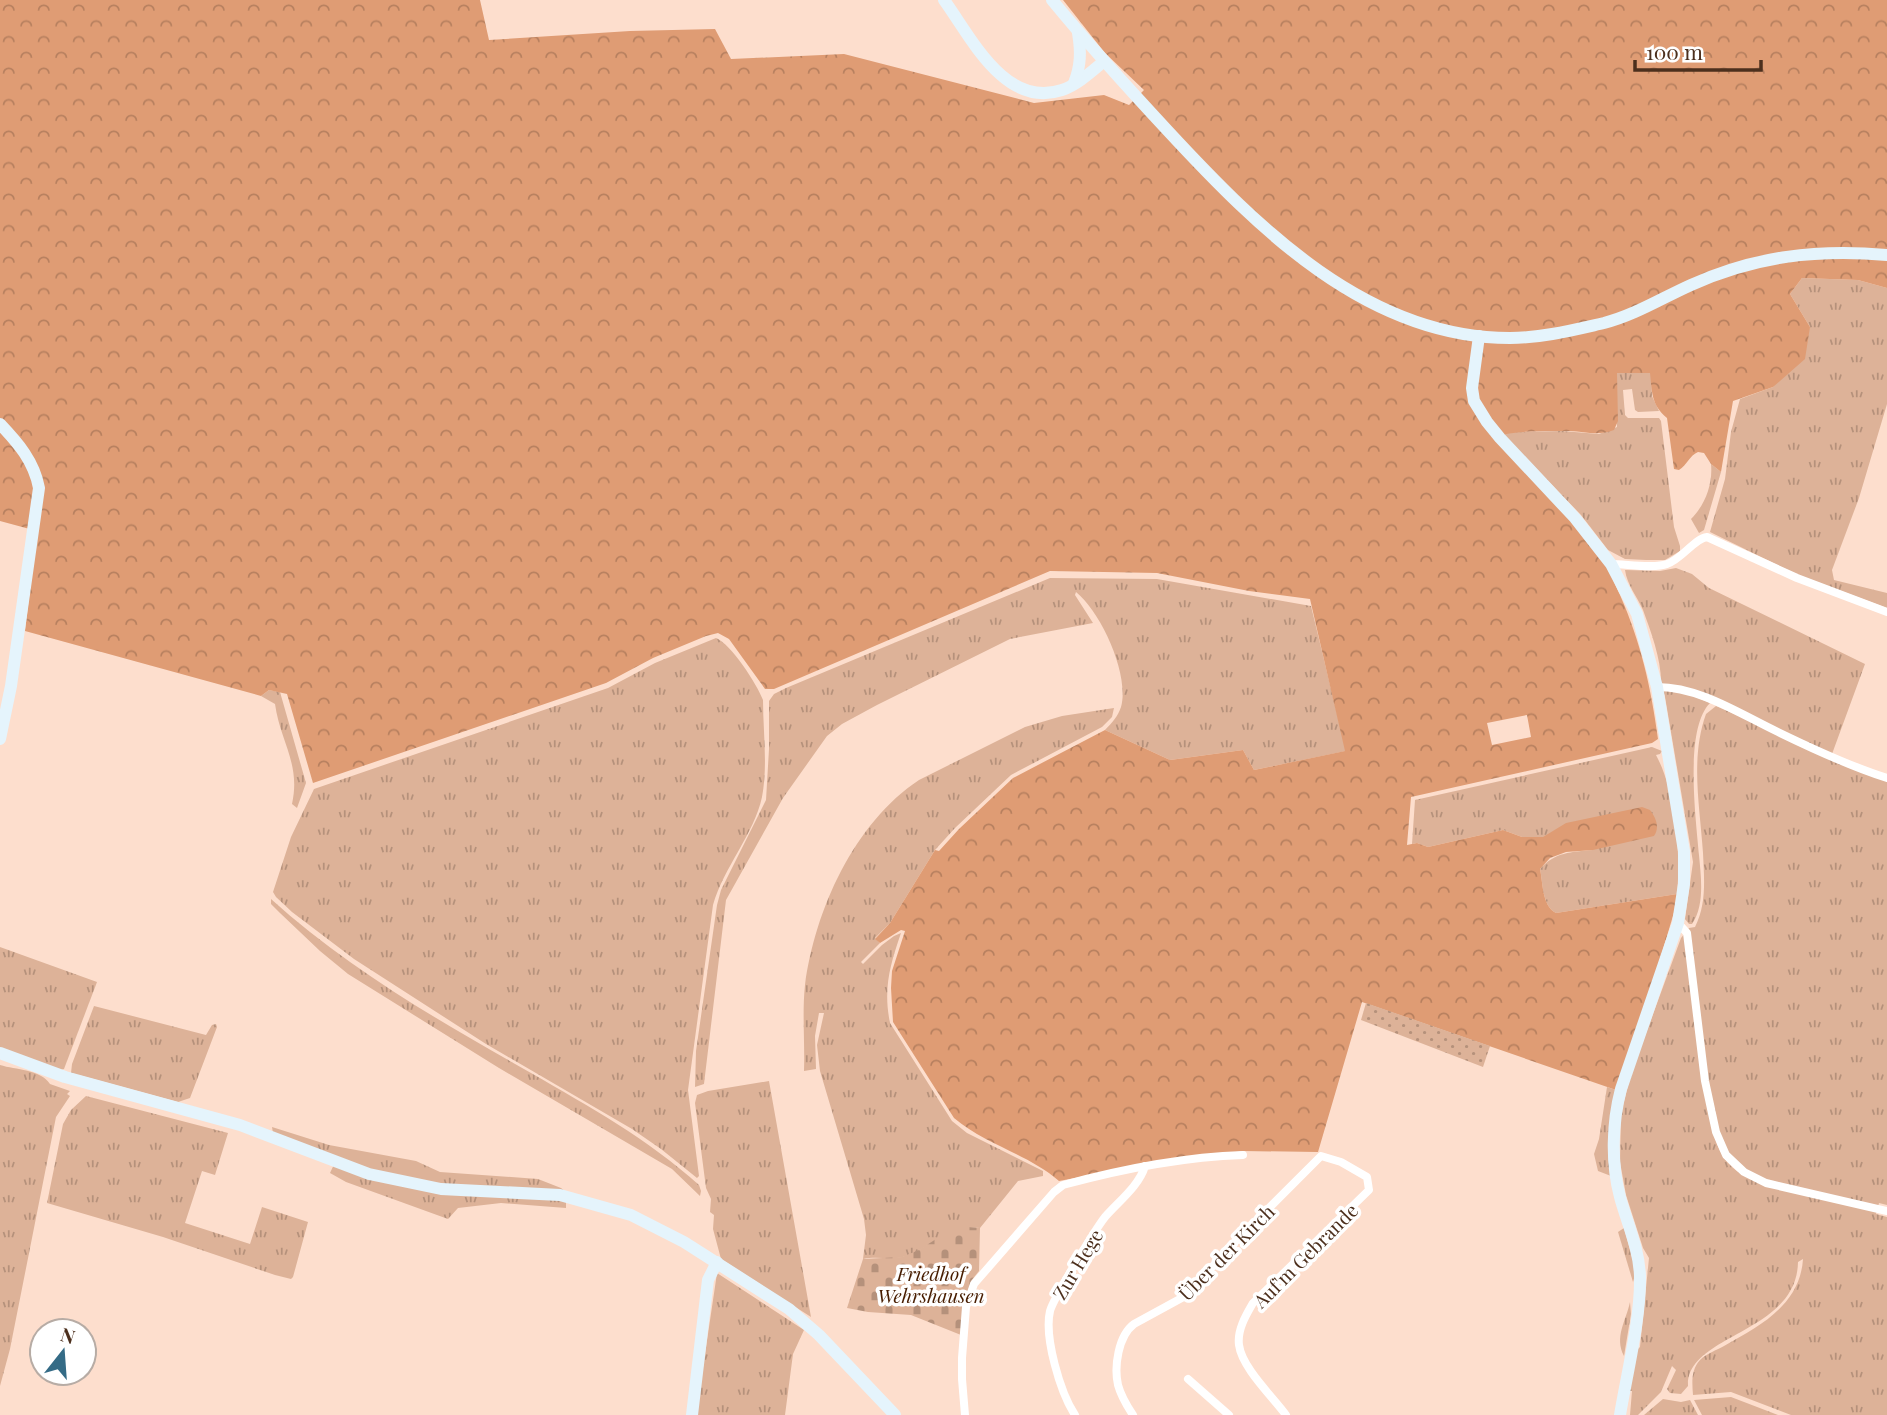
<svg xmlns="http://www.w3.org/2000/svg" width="1887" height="1415" viewBox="0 0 1887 1415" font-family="'Playfair Display',serif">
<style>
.grass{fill:url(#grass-tufts);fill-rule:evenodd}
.forest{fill:url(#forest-crowns);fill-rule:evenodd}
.cemetery{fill:url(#cemetery-stones)}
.garden{fill:url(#garden-dots)}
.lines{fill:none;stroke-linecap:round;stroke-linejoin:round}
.street{stroke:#fff;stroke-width:8}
.secondary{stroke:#e5f4fc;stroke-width:12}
.labels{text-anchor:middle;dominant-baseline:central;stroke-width:7;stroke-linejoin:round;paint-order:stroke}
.street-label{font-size:19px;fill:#4c2f1d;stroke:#fff}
.park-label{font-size:19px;font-style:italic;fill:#471d00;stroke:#fff}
</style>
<defs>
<pattern id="grass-tufts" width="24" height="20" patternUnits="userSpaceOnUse" patternTransform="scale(1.75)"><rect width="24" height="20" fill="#ddb298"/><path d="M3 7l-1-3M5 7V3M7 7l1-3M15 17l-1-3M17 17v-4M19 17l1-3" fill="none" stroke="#b5917b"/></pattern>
<pattern id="forest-crowns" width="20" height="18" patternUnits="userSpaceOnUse" patternTransform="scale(1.75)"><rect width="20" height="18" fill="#df9c74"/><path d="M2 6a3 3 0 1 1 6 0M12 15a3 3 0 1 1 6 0" fill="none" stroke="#b7805f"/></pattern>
<pattern id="cemetery-stones" width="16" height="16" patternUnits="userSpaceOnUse" patternTransform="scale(1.75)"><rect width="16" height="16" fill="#ddb298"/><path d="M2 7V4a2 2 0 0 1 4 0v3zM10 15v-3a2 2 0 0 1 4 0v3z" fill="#b5917b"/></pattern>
<pattern id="garden-dots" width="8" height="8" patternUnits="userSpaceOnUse" patternTransform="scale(1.75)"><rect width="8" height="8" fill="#ddb298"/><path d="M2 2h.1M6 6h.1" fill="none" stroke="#b5917b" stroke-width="1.8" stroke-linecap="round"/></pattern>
</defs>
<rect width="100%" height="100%" fill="#fddecd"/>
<!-- grass -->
<g class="grass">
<polygon points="1802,278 1858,280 1887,288 1887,404 1859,498 1832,570 1834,580 1887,593 1887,608 1798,575 1710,532 1725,479 1731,432 1740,399 1773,387 1810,327 1790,294"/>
<polygon points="1617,373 1651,373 1652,396 1659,411 1638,412 1635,410 1632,389 1623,390 1625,415 1628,418 1659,418 1661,421 1674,527 1680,546 1680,551 1665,560 1646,560 1625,559 1608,550 1581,515 1503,434 1512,432 1562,431 1599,434 1617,427"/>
<path d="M1711,464L1721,472L1704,530L1699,533L1691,519C1705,505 1713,484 1711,464Z"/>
<path d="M1676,568L1692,574L1709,588L1865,664L1832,754L1704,694L1661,685C1662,661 1651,632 1643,610C1637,596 1627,585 1625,570L1660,571Z"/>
<path d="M1050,578L1157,579L1311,606L1346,751L1254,770L1243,750L1170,760L1105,730C1112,723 1118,716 1121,707C1130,675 1101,612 1076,592L1075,595L1093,623L1010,639L877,705L842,724L827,736L783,798L726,900L704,1084L695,1087L696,1051L717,905L721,890L766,800L769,749V701L774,694L786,688Z"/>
<path d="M716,638C731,644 757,684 763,700C763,731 768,766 762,797C754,834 724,867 713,905L688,1090L699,1176L697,1178L661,1149L632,1129L486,1044L354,959L292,912L276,897L273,892L291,837L314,789L608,688L655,663Z"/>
<path d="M269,690L280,692L306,783L297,808L292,804C301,764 280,741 275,704L261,696Z"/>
<path d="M1664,691L1686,693L1710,703C1684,729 1696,819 1699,855C1701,877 1705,905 1692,924H1689L1685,919L1693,862Z"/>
<path d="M1716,706L1887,781V1205L1879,1203L1876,1214L1887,1217V1415H1791L1731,1392L1693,1395C1692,1382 1691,1370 1700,1360C1706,1354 1717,1350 1724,1346C1760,1326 1800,1305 1803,1259L1798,1262C1797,1334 1686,1334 1688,1386L1681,1394L1670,1393L1667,1389L1676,1370L1672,1366L1661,1392L1638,1415H1630L1632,1391H1629L1636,1351L1640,1347L1649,1258L1643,1248L1626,1195L1620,1162L1621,1113L1631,1074L1681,938L1689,928L1695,927C1707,904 1704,877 1703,853C1700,807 1690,758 1706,714ZM1714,1117L1727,1152L1738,1172C1720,1159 1712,1139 1714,1117Z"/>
<path d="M1114,708L1112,717L1102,727L1011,775L955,828L935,850L890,923L875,938L880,943L861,962L863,964L882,945L894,936L901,933C890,965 883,989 890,1023L952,1121L967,1133L1043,1171V1176L1018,1181L980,1228C942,1225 934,1248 903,1257C890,1260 876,1256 863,1259L866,1235L864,1219L820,1071L817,1045L824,1013H819L815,1036L816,1069L804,1071C805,1043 802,1013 805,985C815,910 854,823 919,780L1025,727L1062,716Z"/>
<path d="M1652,747L1662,751L1660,754L1656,755C1676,792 1681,853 1677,894L1556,913C1542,906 1543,883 1540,869C1555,852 1571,852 1593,850L1543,837H1522L1503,830L1428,847L1417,843L1412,844L1415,800Z"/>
<path d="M271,899C348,969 441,1022 531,1073C590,1107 648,1139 699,1185L701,1191L700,1196L672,1169L499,1068L348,974L320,951L280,913L271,904Z"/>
<polygon points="0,947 97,982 64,1069 61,1070 0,1048"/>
<polygon points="94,1006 206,1035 212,1025 216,1024 217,1027 190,1098 178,1102 71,1073 72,1064"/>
<path d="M0,1065C16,1070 40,1069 50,1084L70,1091L67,1094L70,1096L56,1117L10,1349L0,1386Z"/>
<polygon points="769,1081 811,1317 721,1259 713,1229 714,1215 710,1212 711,1199 706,1188 695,1103 697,1095 708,1091"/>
<polygon points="1607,1087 1616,1090 1611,1176 1598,1171 1594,1154 1599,1139"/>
<polygon points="86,1096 228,1133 215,1175 202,1171 185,1223 250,1244 262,1207 308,1222 293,1277 291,1279 275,1275 163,1237 47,1203 63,1124 71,1110"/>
<polygon points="272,1127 329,1145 416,1161 440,1172 538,1179 561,1188 566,1192 566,1208 501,1203 458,1208 448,1219 346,1182 330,1173 337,1158 273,1133"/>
<polygon points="1624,1228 1636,1272 1633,1282 1618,1232"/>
<polygon points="717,1273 804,1330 793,1354 785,1415 696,1415"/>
<path d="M1630,1302L1631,1314L1624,1356C1614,1337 1626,1321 1630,1302Z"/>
<polygon points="1731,1397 1778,1415 1702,1415 1694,1400"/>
<polygon points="1663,1399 1681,1402 1690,1400 1698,1415 1644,1415"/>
</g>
<!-- forest -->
<path class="forest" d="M0,0H480L489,40L630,31L715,29L731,59L844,54L1034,103L1104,95L1129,105L1144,90L1105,53L1063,0H1887V288L1858,280L1802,278L1790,294L1810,327L1805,359L1773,387L1733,401L1721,472L1711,464L1704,453L1698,452C1689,456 1687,465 1679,470L1674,469L1667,418C1651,405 1652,391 1650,373H1617L1618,421L1614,430C1599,436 1586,432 1570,431C1544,431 1518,430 1493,437C1531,478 1576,518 1606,566C1612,575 1615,585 1620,595C1641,643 1651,687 1658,739L1652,743L1411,797L1407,845L1417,843L1428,847L1503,830L1522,837H1543L1566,823L1642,807L1650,810C1656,818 1660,827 1654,836L1593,850L1566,852L1550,858L1540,869C1543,883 1542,906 1556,913L1677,894L1678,899L1661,956L1616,1090L1362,1002L1318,1152L1243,1151L1144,1165L1059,1181C1028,1154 986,1145 954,1118L893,1022L891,988L892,971L905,931L901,930L880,943L875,939L890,923L935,850L939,851L959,829L1013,778L1105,730L1170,760L1243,750L1254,770L1345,751L1310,599L1249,591L1157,573L1050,571L774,689H765L729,639L718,633L706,636L653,658L606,683L313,783L287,694L269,690L261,696L25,631L37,531L0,521ZM1527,715L1531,737L1492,745L1487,723Z"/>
<!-- cemetery -->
<polygon class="cemetery" points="967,1227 980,1228 979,1271 971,1281 964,1306 961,1335 911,1315 868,1312 847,1308 863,1259 902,1257 919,1250 950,1230"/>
<!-- garden -->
<polygon class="garden" points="1366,1003 1490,1046 1483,1067 1361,1020"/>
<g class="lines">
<!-- street -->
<g class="street">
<path d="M1611,564C1626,564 1654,569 1667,564C1682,559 1695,538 1707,537L1797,578L1887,612"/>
<path d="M1657,687C1700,687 1740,714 1778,732C1813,749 1849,766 1887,778"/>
<polyline points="1678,923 1687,933 1705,1081 1716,1132 1726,1155 1744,1172 1766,1183 1887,1211"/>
<polyline points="1188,1379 1229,1415"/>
<path d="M965,1415L962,1379V1358L966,1307L974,1284L1054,1192L1063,1185C1122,1169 1182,1157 1243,1155"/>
<path d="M1075,1415C1060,1392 1044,1337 1050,1311C1054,1297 1095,1230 1105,1217C1119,1201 1139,1186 1145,1166"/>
<path d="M1133,1415C1127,1406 1121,1396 1118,1385C1114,1367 1118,1336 1134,1324L1189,1294L1226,1251L1321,1156L1341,1162L1367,1177L1369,1190L1253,1303C1246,1315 1237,1330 1239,1345C1242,1368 1273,1397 1286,1415"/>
</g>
<!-- secondary -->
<g class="secondary">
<path d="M944,0C971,37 1005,109 1062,90C1077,85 1091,72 1103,62"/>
<path d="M1052,0C1089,45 1128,88 1168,131C1258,228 1367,338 1510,338C1542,338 1573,330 1604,323C1635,315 1662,298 1691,285C1755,256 1817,249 1887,255"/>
<path d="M1074,83C1081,66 1081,51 1078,33"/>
<path d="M1479,336L1472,388L1474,401L1487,422L1500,438L1575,518L1611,564L1637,614L1657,687L1684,851V884L1678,923L1621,1089C1612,1123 1611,1163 1620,1197C1627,1223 1639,1248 1640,1276C1641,1317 1627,1373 1620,1415"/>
<path d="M0,424C18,443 34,461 39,488L11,686L0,739"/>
<polyline points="0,1053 65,1077 240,1125 369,1174 441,1189 560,1195 631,1215 684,1242 789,1309 819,1335 895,1415"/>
<polyline points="692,1415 708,1280 717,1262"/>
</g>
</g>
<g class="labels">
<!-- street labels -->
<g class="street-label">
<text transform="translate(1226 1252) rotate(-45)">Über der Kirch</text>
<text transform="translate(1305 1255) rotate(-45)">Auf'm Gebrande</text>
<text transform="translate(1077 1264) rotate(-59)">Zur Hege</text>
</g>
<!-- park labels -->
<g class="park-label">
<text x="931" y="1273">Friedhof<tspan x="931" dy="22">Wehrshausen</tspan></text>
</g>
</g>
<!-- north arrow -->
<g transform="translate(63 1352) rotate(17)"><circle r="33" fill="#ffffff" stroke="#b7aca5" stroke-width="2"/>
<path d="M0-5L12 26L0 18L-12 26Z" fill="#346b86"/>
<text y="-10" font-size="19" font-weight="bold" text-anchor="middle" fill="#4c2f1d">N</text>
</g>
<!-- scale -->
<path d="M1635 60v10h126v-10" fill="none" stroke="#4c2f1d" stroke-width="3.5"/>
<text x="1646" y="60" font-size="21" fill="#4c2f1d" stroke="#ffffff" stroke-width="5" paint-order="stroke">100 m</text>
</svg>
